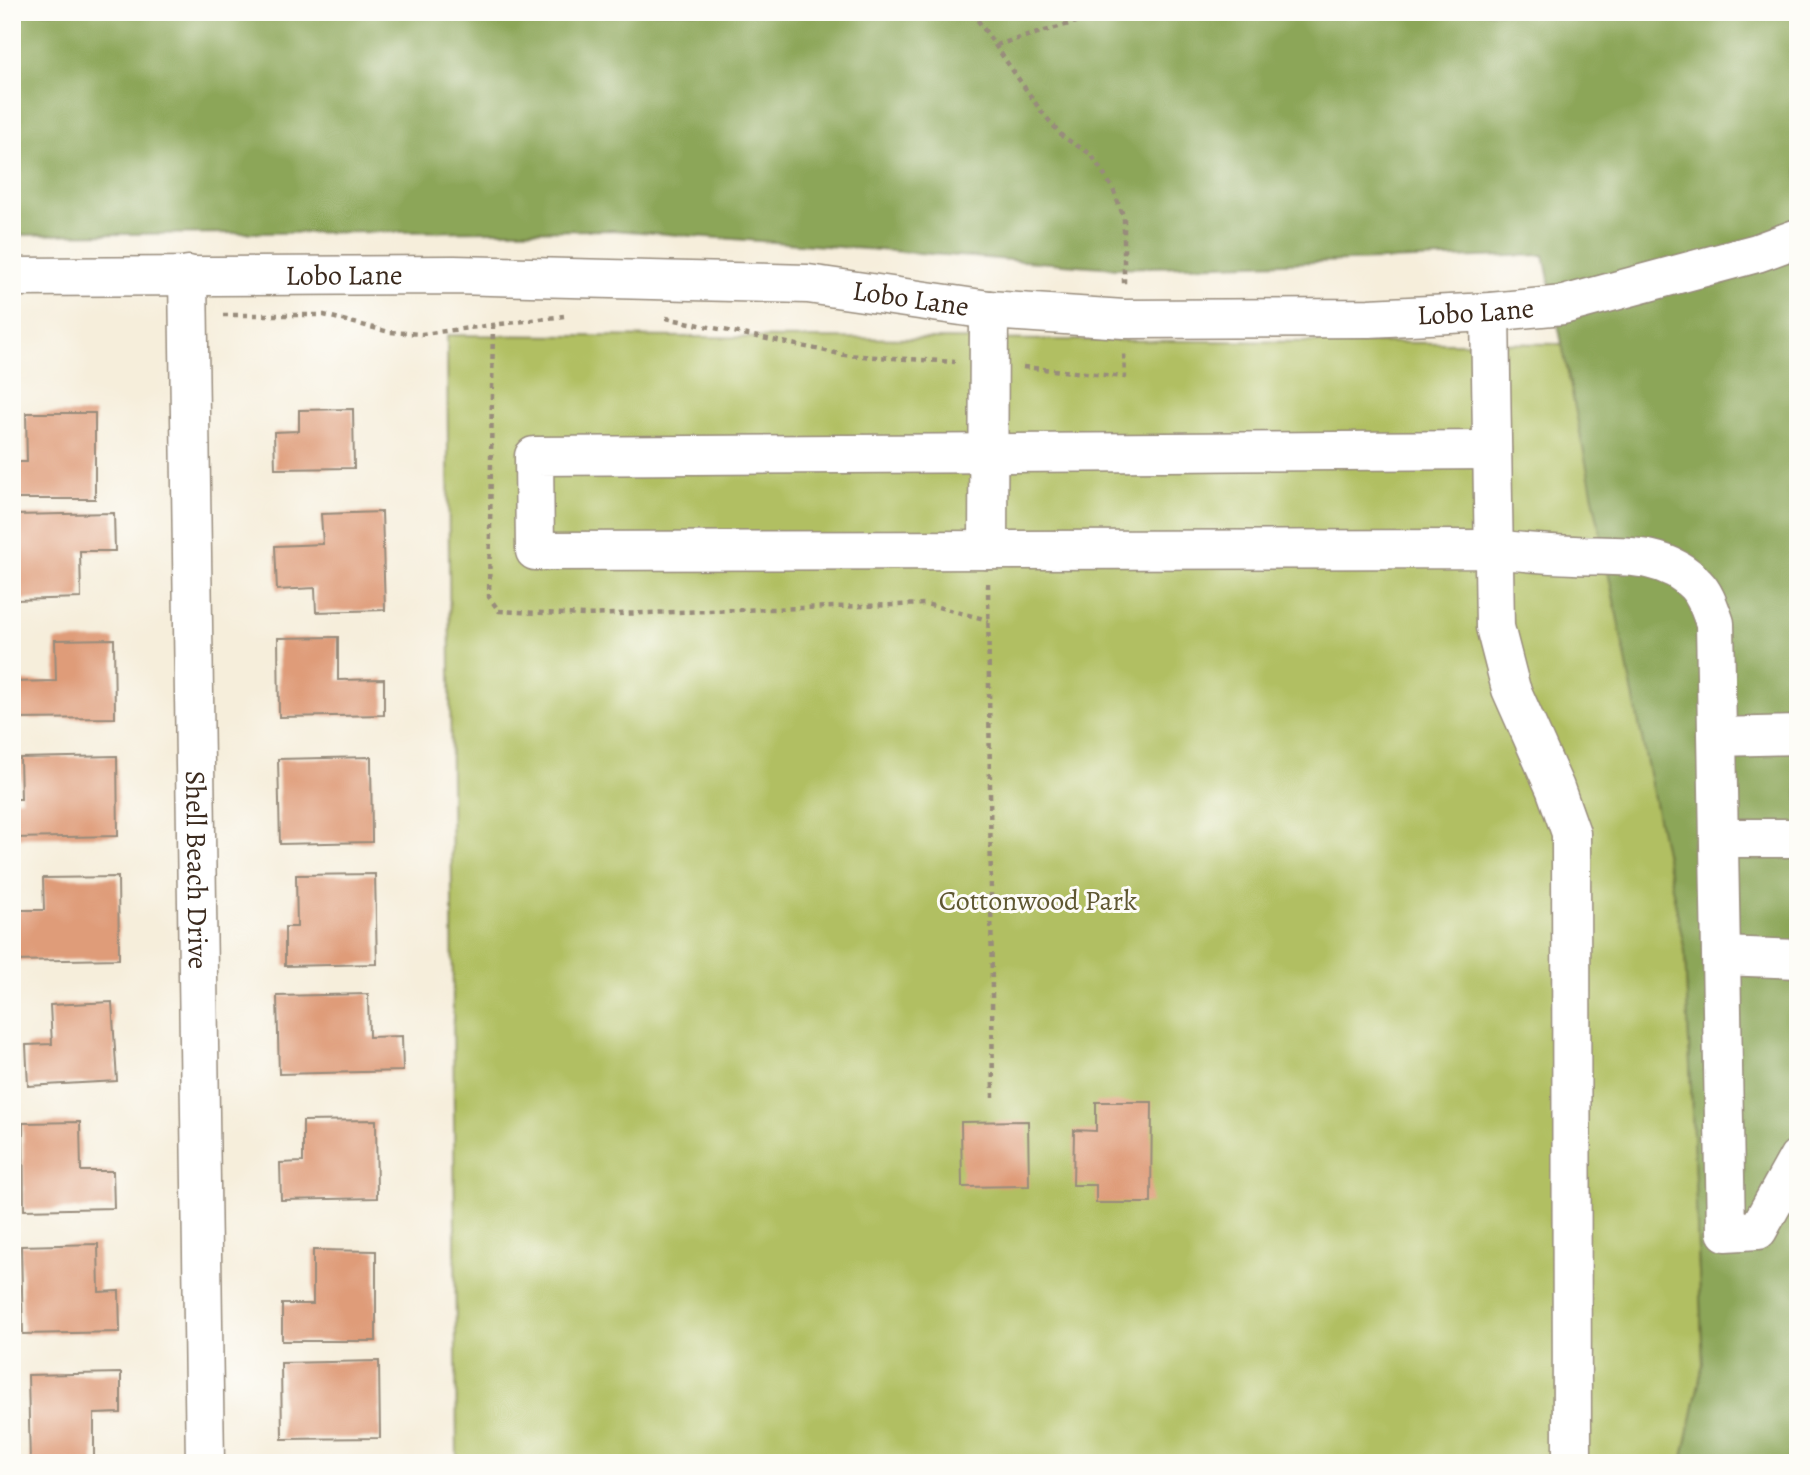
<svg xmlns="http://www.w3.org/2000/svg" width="1810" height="1475" viewBox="0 0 1810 1475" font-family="Alegreya,serif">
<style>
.green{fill:#b1bf62;stroke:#767440;stroke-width:2}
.forest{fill:#8ca658;stroke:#64683b;stroke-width:2}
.building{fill:#df9c79}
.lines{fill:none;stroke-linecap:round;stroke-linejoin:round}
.minor-casing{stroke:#988c7c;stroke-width:41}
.path{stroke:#988c7c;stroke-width:4.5;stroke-dasharray:5 5;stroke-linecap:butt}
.minor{stroke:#fff;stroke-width:38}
.labels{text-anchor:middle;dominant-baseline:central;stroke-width:6;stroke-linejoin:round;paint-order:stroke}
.street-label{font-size:28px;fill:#3b2a1e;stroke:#fdfcf7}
.park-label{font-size:28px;fill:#5e5732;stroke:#fdfcf7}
</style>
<rect width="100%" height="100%" fill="#fdfcf7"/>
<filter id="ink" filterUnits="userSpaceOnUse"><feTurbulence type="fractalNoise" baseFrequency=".0143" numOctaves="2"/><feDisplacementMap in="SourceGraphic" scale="14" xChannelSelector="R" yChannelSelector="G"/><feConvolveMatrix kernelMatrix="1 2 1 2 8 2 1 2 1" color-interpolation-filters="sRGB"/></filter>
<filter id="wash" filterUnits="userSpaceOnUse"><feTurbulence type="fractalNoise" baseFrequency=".00686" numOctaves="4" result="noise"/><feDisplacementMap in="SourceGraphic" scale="28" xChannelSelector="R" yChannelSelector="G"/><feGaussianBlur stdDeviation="1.57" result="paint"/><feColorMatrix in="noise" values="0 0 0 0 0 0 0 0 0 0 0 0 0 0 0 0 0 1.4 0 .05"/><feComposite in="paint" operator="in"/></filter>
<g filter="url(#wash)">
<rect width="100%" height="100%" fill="#f6eedb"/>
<!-- green -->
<polygon class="green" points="447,335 1563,344 1685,951 1703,1364 1682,1463 457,1463"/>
<!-- forest -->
<polygon class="forest" points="12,12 1798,12 1798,1463 1682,1463 1703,1364 1685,951 1544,255 1116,268 613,230 12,235"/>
<g id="blocks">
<!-- building -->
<g class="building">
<polygon points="353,409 354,468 275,469 274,432 299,431 299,410"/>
<polygon points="26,413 95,413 95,499 12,499 12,462 27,462"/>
<polygon points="382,512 385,610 316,612 315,588 277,590 275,546 323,544 321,514"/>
<polygon points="114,513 115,551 80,551 81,598 15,600 14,515"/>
<polygon points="338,637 338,680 384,679 384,715 279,717 278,638"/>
<polygon points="114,639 115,718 12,719 12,682 56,681 55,640"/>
<polygon points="117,756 118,836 12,838 12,799 21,799 20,758"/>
<polygon points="371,757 372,842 280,844 278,759"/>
<polygon points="375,874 377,964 285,966 285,927 297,927 296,875"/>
<polygon points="118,877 119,959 12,961 12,910 44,910 43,878"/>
<polygon points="368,994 369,1037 402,1036 403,1071 279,1074 277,996"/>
<polygon points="112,1002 117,1081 28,1086 26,1045 52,1044 50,1005"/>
<polygon points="1096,1102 1152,1102 1151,1203 1096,1203 1096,1185 1073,1185 1074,1130 1096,1131"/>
<polygon points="376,1120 377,1198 281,1200 280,1163 303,1162 303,1121"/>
<polygon points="1028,1121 1029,1186 962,1187 961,1122"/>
<polygon points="80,1122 81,1171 113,1171 114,1208 24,1210 23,1123"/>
<polygon points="98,1244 99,1292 119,1291 120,1332 23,1334 21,1246"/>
<polygon points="313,1250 376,1251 376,1341 282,1341 282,1304 313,1304"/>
<polygon points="379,1361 380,1438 282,1439 281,1363"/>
<polygon points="121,1373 121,1413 94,1414 94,1463 30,1463 28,1375"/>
</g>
</g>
</g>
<g filter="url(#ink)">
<use href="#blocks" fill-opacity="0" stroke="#988c7c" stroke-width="2"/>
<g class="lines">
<!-- minor casing -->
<g class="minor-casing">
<g id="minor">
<path id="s1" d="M188,275L205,1463"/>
<path id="s2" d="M12,277L454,275L808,284L989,310L1124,319L1369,318L1490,312L1563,305L1757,253L1798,238"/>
<polyline points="1490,312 1495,627 1511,689 1555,788 1571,833 1572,1463"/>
<path d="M1492,450L534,456L535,551L1493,549C1520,552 1547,554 1574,555C1616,557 1665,550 1696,585C1706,595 1710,610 1715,623L1726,1232L1758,1230L1798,1158"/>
<polyline points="988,550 989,310"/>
<polyline points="1718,737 1798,735"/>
<polyline points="1720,838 1798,838"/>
<polyline points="1722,956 1798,959"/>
</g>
</g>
<!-- path -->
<g class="path">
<polyline points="972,12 1041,111 1063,137 1091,154 1113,189 1124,218 1124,284"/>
<polyline points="996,45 1111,12"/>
<polyline points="223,315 324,315 389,332 422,334 564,316"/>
<polyline points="666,318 845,355 955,362"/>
<polyline points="493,324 489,597 499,611 584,615 926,604 988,620"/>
<polyline points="1023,367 1125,377 1124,352"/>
<polyline points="988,583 993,1100"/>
</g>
<!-- minor -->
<use href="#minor" class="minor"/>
</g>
</g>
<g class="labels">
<!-- street labels -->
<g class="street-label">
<text stroke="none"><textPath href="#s2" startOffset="332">Lobo Lane</textPath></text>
<text stroke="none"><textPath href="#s2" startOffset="900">Lobo Lane</textPath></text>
<text stroke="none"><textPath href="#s2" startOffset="1466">Lobo Lane</textPath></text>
<text stroke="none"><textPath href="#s1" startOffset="595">Shell Beach Drive</textPath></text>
</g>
<!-- park labels -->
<g class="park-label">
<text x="1038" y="901">Cottonwood Park</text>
</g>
</g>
<!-- margin -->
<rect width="1810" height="1475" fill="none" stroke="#fdfcf7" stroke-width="42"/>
</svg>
